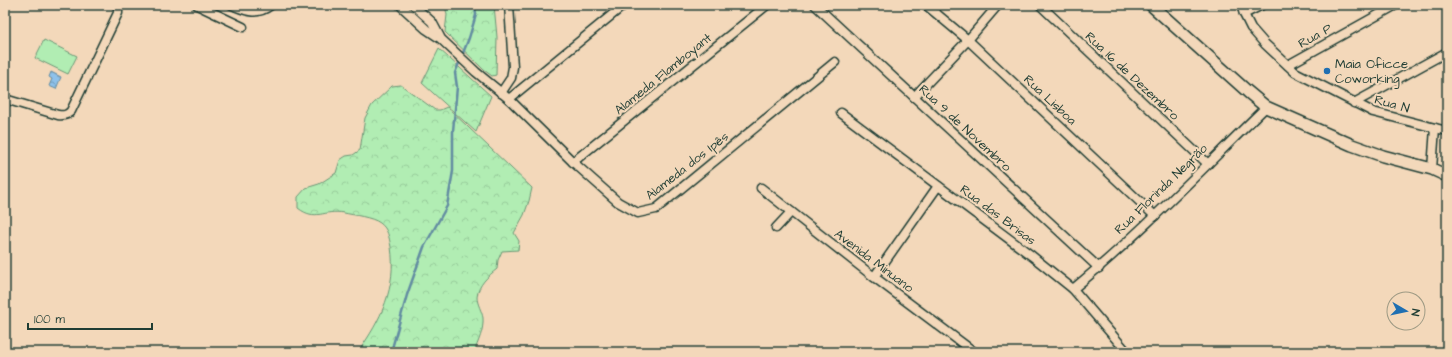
<svg xmlns="http://www.w3.org/2000/svg" width="1452" height="357" viewBox="0 0 1452 357" font-family="'Architects Daughter',sans-serif">
<style>
.grass{fill:#b1edb3;stroke:#689574}
.forest{fill:url(#forest-crowns);stroke:#689574}
.water{fill:url(#water-waves);stroke:#628ca1}
.lines{fill:none;stroke-linecap:round;stroke-linejoin:round}
.stream{stroke:#628ca1;stroke-width:2.5}
.street-casing{stroke:#1f3d34;stroke-width:11}
.secondary-casing{stroke:#1f3d34;stroke-width:14}
.street{stroke:#f3d8ba;stroke-width:8}
.secondary{stroke:#f3d8ba;stroke-width:11}
.poi-dot{fill:#1f6fb2;stroke:#f3d8ba;stroke-width:1.5}
.labels{text-anchor:middle;dominant-baseline:central;stroke-width:4;stroke-linejoin:round;paint-order:stroke}
.street-label{font-size:13px;fill:#1f3d34;stroke:#f3d8ba}
.poi-label{font-size:13px;fill:#1f3d34;stroke:#f3d8ba;text-anchor:start}
</style>
<defs>
<pattern id="forest-crowns" width="20" height="18" patternUnits="userSpaceOnUse"><rect width="20" height="18" fill="#b1edb3"/><path d="M2 6a3 3 0 1 1 6 0M12 15a3 3 0 1 1 6 0" fill="none" stroke="#98cc9b"/></pattern>
<pattern id="water-waves" width="16" height="10" patternUnits="userSpaceOnUse"><rect width="16" height="10" fill="#8ec1ea"/><path d="M0 5q4-4 8 0t8 0" fill="none" stroke="#739ebe"/></pattern>
</defs>
<rect width="100%" height="100%" fill="#f3d8ba"/>
<filter id="ink" filterUnits="userSpaceOnUse"><feTurbulence type="fractalNoise" baseFrequency=".025" numOctaves="2"/><feDisplacementMap in="SourceGraphic" scale="8" xChannelSelector="R" yChannelSelector="G"/><feConvolveMatrix kernelMatrix="1 2 1 2 8 2 1 2 1" color-interpolation-filters="sRGB"/></filter>
<g filter="url(#ink)">
<!-- grass -->
<polygon class="grass" points="44,40 77,56 68,74 35,58"/>
<!-- forest -->
<g class="forest">
<polygon points="445,5 494,5 497,37 496,75 492,76 484,70 445,32 447,15"/>
<polygon points="439,49 491,96 476,132 422,83"/>
<path d="M401,85L435,110H440L447,107L532,188L529,201L524,215L514,233L519,241L518,250L502,251L498,260L497,269C488,276 478,285 477,297C477,304 482,311 483,318C484,330 478,342 474,352H358C381,320 397,287 391,247C389,237 388,229 380,223C372,217 353,215 344,213C324,209 316,222 298,208V197L306,188L319,184L336,173L340,160L346,156L353,155L360,150L365,118L372,105L392,86Z"/>
</g>
<!-- water -->
<polygon class="water" points="51,72 61,77 56,89 49,86 52,79 49,77"/>
<g class="lines">
<!-- stream -->
<g class="stream">
<polyline points="1224,5 1225,6"/>
<polyline points="391,352 407,295 424,247 447,206 453,171 453,131 457,87 455,73 469,38 476,15 475,5"/>
</g>
<!-- street casing -->
<g class="street-casing">
<g id="street">
<polyline points="197,5 243,27"/>
<path d="M232,5C247,11 256,16 271,5"/>
<polyline points="400,5 426,29 441,39 476,72 509,99 573,162 618,202 638,213 656,209 835,62"/>
<polyline points="413,5 432,22 440,37"/>
<polyline points="815,5 1099,268"/>
<polyline points="926,5 968,40 1155,216"/>
<polyline points="1040,5 1208,164"/>
<polyline points="1241,5 1244,14 1251,28 1265,44 1295,72 1373,112 1443,130 1447,128"/>
<polyline points="1244,14 1262,5"/>
<polyline points="1288,65 1396,5"/>
<polyline points="501,93 511,78 513,67 509,5"/>
<polyline points="914,97 968,40 998,5"/>
<path d="M5,99L58,115C64,116 67,115 71,111L118,13V5"/>
<polyline points="509,99 624,5"/>
<polyline points="1354,103 1447,52"/>
<polyline points="841,113 1032,256 1073,289 1127,352"/>
<polyline points="573,162 767,5"/>
<polyline points="1432,169 1435,128"/>
<polyline points="761,188 874,277 974,352"/>
<polyline points="776,228 791,212"/>
<polyline points="874,277 938,186"/>
<path d="M1073,289C1141,233 1203,168 1266,107"/>
</g>
</g>
<!-- secondary casing -->
<g class="secondary-casing">
<polyline id="secondary" points="1151,5 1248,92 1266,107 1352,145 1383,156 1432,169 1447,176"/>
</g>
<!-- street -->
<use href="#street" class="street"/>
<!-- secondary -->
<use href="#secondary" class="secondary"/>
</g>
</g>
<!-- markers -->
<circle class="poi-dot" cx="1327" cy="71" r="4"/>
<g class="labels">
<!-- street labels -->
<g class="street-label">
<text transform="translate(1315 36) rotate(-29)">Rua P</text>
<text transform="translate(663 74) rotate(-39)">Alameda Flamboyant</text>
<text transform="translate(1132 76) rotate(43)">Rua 16 de Dezembro</text>
<text transform="translate(1050 100) rotate(43)">Rua Lisboa</text>
<text transform="translate(1392 104) rotate(16)">Rua N</text>
<text transform="translate(965 128) rotate(43)">Rua 9 de Novembro</text>
<text transform="translate(687 166) rotate(-38)">Alameda dos Ipês</text>
<text transform="translate(1161 189) rotate(-44)">Rua Florinda Negrão</text>
<text transform="translate(998 215) rotate(37)">Rua das Brisas</text>
<text transform="translate(874 261) rotate(37)">Avenida Minuano</text>
</g>
<!-- poi labels -->
<g class="poi-label">
<text x="1335" y="64">Maia Oficce<tspan x="1335" dy="15">Coworking</tspan></text>
</g>
</g>
<!-- margin -->
<rect width="1452" height="357" fill="none" stroke="#f3d8ba" stroke-width="20"/>
<rect x="10" y="10" width="1432" height="337" fill="none" stroke="#1f3d34" stroke-width="1.5" filter="url(#ink)"/>
<!-- north arrow -->
<g transform="translate(1406 311) rotate(99)"><circle r="19" fill="#f3d8ba" stroke="#9e9a84"/>
<path d="M0-3L7 15L0 10L-7 15Z" fill="#1f6fb2"/>
<text y="-6" font-size="11" font-weight="bold" text-anchor="middle" fill="#1f3d34">N</text>
</g>
<!-- scale -->
<path d="M28 323v6h124v-6" fill="none" stroke="#1f3d34" stroke-width="2"/>
<text x="34" y="323" font-size="12" fill="#1f3d34" stroke="#f3d8ba" stroke-width="3" paint-order="stroke">100 m</text>
</svg>
